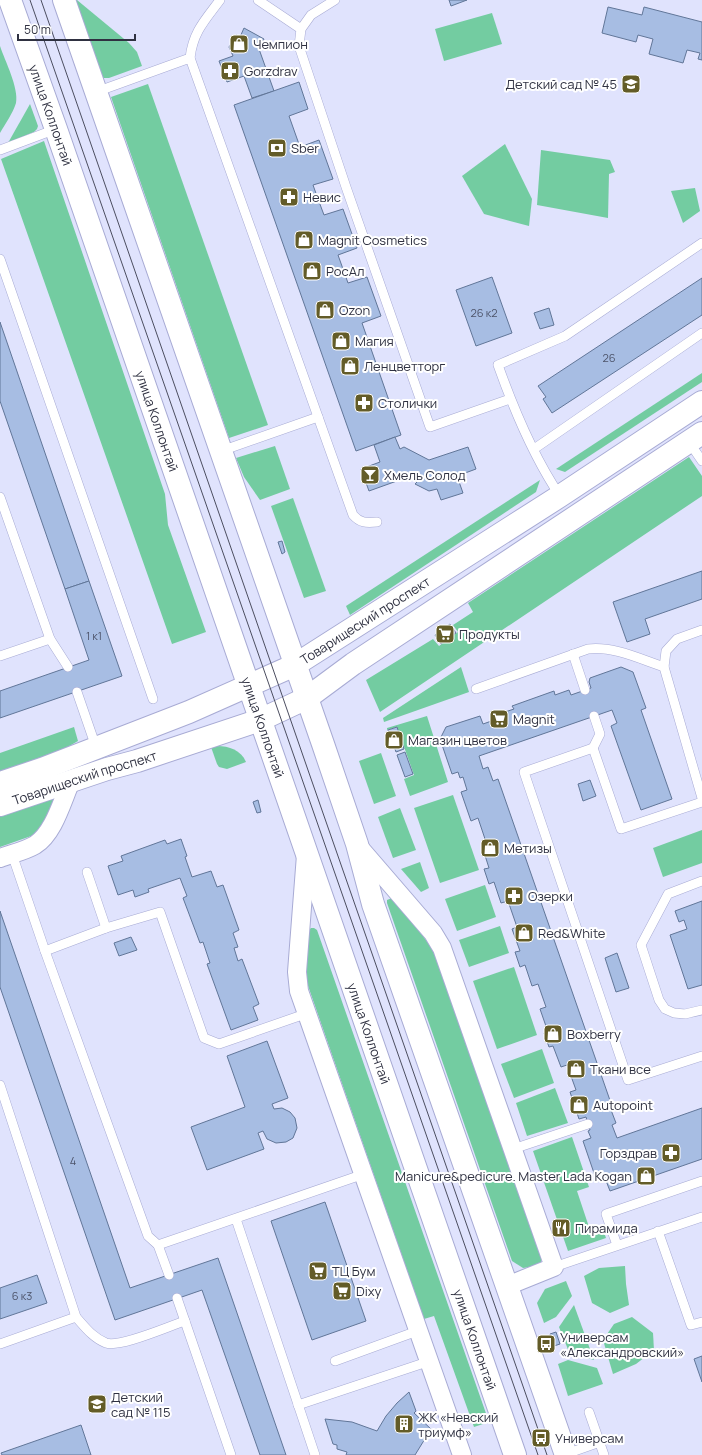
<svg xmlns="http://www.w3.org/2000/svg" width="702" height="1455" viewBox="0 0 702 1455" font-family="Manrope,sans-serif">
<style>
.green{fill:#73cca1}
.building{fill:#a7bde3;stroke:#617698}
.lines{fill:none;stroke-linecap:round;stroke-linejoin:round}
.lane-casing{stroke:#a8abd4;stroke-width:10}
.street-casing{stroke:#a8abd4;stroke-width:20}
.secondary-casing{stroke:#a8abd4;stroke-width:24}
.lane{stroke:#fff;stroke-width:9}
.street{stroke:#fff;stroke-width:18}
.secondary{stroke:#fff;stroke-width:22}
.tram{stroke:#4c4e60;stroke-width:1}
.labels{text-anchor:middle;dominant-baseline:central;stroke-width:4;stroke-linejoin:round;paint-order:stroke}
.number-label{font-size:11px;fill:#4d546a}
.poi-label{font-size:13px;fill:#2f3141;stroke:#fff;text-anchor:start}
.street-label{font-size:13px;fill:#2f3141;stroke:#fff}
</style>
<rect width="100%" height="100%" fill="#e0e3fd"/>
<!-- green -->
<g class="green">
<polygon points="75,0 77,0 129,43 137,52 142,66 109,78 103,78 100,73"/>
<polygon points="492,13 502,44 444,61 435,29"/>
<path d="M0,46C5,61 19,88 16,103C13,113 5,124 0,133Z"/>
<polygon points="148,84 268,425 229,438 111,97"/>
<polygon points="30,104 38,126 37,129 34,132 8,143"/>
<polygon points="44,141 165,494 168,525 206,632 172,644 1,159"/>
<polygon points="505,144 532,199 529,226 484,214 462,176"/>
<polygon points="541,150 610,160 615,172 609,174 608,218 537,205"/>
<polygon points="695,188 700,211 683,223 671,191"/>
<polygon points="702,373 702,382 565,472 556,469"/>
<polygon points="275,446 290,489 260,500 244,477 236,458"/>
<polygon points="689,457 702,476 702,496 380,712 366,680 433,639 439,646 458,632 453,625 473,612 468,603"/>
<polygon points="540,480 536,492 350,615 346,606"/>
<polygon points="293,498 326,591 304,598 271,506"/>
<polygon points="461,667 469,692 384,722 383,718"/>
<polygon points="427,716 448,782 410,796 404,779 414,775 397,727 387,730 387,728"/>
<polygon points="74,727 78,741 47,759 0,775 0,753"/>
<path d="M217,746C229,746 241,750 246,762L227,769L219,767L217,764L211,747Z"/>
<polygon points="381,753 396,796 374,804 359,761"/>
<polygon points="453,795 479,870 440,883 414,808"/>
<polygon points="55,796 45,823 34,835 0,847 0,811"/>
<polygon points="400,808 416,850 393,858 378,817"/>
<polygon points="702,830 702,863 663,877 653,848"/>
<polygon points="420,862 429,888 421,892 401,869"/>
<polygon points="485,885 496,917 457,931 445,899"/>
<polygon points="392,898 394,899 433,949 541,1258 541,1263 530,1267 523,1268 512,1261 387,903 387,900"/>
<polygon points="500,926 509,953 469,967 459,940"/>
<polygon points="311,928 314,928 317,930 489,1422 474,1427 434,1316 424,1319 306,980 309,930"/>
<polygon points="514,967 537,1035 497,1049 473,981"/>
<polygon points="542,1049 554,1083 514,1098 501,1064"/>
<polygon points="555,1088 568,1123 527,1136 516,1103"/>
<polygon points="572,1137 589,1187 577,1191 592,1236 604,1232 606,1238 568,1251 533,1151"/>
<polygon points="625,1266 626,1284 629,1305 610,1313 592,1303 584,1276 599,1268"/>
<polygon points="566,1281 572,1296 556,1317 544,1323 537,1303 545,1289"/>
<polygon points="574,1305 594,1360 569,1352 559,1327"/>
<polygon points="632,1317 653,1333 654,1350 636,1364 613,1374 603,1340 614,1324"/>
<polygon points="568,1360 597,1368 603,1384 568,1396 558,1364"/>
</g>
<!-- building -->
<g class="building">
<polygon points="449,0 467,0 451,6"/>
<polygon points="608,7 642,15 644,7 702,22 702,60 698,59 700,53 687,50 683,63 649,54 653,39 638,35 636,42 602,33"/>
<polygon points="244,28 264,39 259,49 274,91 252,98 244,76 227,82 219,61 233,56 229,47 236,35 240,37"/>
<polygon points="299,82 308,109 289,116 300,147 319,140 333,179 313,185 318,199 324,215 343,209 357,248 338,255 348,283 367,277 381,316 362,323 401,435 356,451 234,105"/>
<polygon points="492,277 512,333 476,346 456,290"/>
<polygon points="702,278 702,315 552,413 543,399 546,397 538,386"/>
<polygon points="549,308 554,325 540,329 534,313"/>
<polygon points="0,322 89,581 65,589 0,401"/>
<polygon points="395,437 400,449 404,447 429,460 468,447 476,469 457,476 463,493 441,500 437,489 429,491 415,484 417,482 408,477 369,491 361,469 380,462 374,445"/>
<polygon points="282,541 285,552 282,554 278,542"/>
<polygon points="702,571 702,599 645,619 650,634 627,642 613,602"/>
<polygon points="89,581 122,676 0,718 0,691 89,660 65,589"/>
<polygon points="450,624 456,633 441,644 435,635"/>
<polygon points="621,667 633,672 646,708 641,710 672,799 641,810 611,726 617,723 612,710 479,756 483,769 488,767 493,781 498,779 613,1109 611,1110 616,1123 612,1125 617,1138 702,1108 702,1159 610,1191 603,1173 595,1176 583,1141 591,1138 588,1131 590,1130 586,1117 579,1119 570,1092 576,1090 567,1065 561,1067 553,1046 549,1047 544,1033 548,1032 540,1009 546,1007 538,984 532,986 525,965 520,967 515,952 520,951 512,929 517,927 508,901 501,903 494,882 489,884 484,869 489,868 482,846 487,845 478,818 471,821 461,792 467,790 463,777 460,778 458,772 452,774 440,739 446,727 480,716 483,724 500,718 499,714 514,709 512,706 554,691 555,695 569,690 571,695 591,688 589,682 590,678"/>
<polygon points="397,727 404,749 396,752 388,730"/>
<polygon points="405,752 413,774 405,777 397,755"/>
<polygon points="590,780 596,796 583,801 578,784"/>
<polygon points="258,800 261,812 257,813 253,802"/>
<polygon points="181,839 187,856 185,857 192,877 211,871 217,887 223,885 239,930 233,933 238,947 234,948 238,961 242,959 259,1004 253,1007 258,1020 231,1030 207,964 210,963 203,942 200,943 183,898 187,896 180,878 148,889 149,892 135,897 133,890 118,895 108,866 123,861 121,856 165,840 167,844"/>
<polygon points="702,901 702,985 688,989 670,935 687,929 684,920 679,922 675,911"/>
<polygon points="0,911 130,1288 218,1258 286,1455 260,1455 202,1290 115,1320 0,987"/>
<polygon points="131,937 137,950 119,956 114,943"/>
<polygon points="617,953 629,988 616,992 605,958"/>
<polygon points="267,1041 288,1098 272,1104 274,1109 282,1108 290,1112 295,1118 297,1128 293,1138 286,1142 276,1143 267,1139 263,1131 258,1133 264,1149 207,1170 191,1127 245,1107 227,1056"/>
<polygon points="325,1202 366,1321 312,1340 271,1221"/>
<polygon points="37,1275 47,1303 0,1319 0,1288"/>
<polygon points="556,1332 560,1344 554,1346 550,1334"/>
<polygon points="702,1356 702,1382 694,1359"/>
<polygon points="409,1392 416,1411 414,1413 432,1430 423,1442 415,1455 346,1455 347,1452 337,1449 337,1445 333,1444 325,1419 352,1422 377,1431 386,1416 397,1403"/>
<polygon points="81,1425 91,1455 2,1455 1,1453"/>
</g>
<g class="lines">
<!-- lane casing -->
<g class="lane-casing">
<g id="lane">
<polyline points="258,0 301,29"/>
<polyline points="335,0 311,15 301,29 299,46 346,187 430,427 510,399"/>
<path d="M190,58C193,32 205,20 220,0"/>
<path d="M96,92L190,58L353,515C360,523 366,523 377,522"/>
<polyline points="0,150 56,129"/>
<polyline points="0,259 153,699"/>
<polyline points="689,442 702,461"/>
<polyline points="534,449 702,333"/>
<polyline points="221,451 318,417"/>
<path d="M560,496C533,456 514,410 498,365L565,336L702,243"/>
<polyline points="0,497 50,639 68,667"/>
<polyline points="573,654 585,690"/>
<polyline points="0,656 50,639"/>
<polyline points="664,667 666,651 677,639 702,630"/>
<path d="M476,689L588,649C614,646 640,659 664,667L702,798"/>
<polyline points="77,692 96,747"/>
<polyline points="593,748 600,734 594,716"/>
<polyline points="702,802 621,829 593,748 524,772 628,1080 702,1056"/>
<polyline points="12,854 45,951 148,1236 158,1245 169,1275"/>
<polyline points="87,872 106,928"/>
<polyline points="702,881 668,894 641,945 659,1000 665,1009 674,1013 685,1014 702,1010"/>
<polyline points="45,951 106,928 160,912 204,1038 219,1044 308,1013"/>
<path d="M0,1085L76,1317C85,1327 93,1338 106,1343C120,1348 169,1326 185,1321"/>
<polyline points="513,1149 588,1124"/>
<polyline points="236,1219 315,1455"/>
<polyline points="658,1231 691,1325 702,1322"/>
<polyline points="158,1245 364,1174"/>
<polyline points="617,1245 606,1214 702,1181"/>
<polyline points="554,1267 702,1217"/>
<polyline points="177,1298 231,1455"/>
<polyline points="0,1344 76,1317"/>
<polyline points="335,1361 420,1330"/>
<polyline points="298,1405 430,1361"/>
<polyline points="589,1412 604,1455"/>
<polyline points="566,1454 600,1442"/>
</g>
</g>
<!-- street casing -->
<g class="street-casing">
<g id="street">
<polyline points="358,846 433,933 442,948 554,1267 507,1286"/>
<polyline points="306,855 297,972 299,991 462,1455"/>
<path d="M0,858C11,854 25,851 35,845C54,833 62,801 71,781"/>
</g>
</g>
<!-- secondary casing -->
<g class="secondary-casing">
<g id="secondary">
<path id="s1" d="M10,0L56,129L515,1455"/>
<polyline points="64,0 323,744 357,844 373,904 566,1455"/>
<path id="s2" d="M0,783L42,769L189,712L295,665L560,496L702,402"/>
<path id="s3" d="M0,805L107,769L137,761L260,720L307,698L353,664L702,433"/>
</g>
</g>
<!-- lane -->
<use href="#lane" class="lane"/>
<!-- street -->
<use href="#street" class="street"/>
<!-- secondary -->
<use href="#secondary" class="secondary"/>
<!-- tram -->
<g class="tram">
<polyline points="30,0 538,1455"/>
<polyline points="41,0 309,773 547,1455"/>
</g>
</g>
<!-- icons -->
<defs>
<g id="shop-square" transform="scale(1)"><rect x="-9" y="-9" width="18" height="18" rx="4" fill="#635c28" stroke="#fff"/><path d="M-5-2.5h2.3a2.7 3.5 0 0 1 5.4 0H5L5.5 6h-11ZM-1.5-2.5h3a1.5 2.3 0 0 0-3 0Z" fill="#fff"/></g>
<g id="pharmacy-square" transform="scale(1)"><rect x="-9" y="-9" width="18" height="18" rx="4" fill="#635c28" stroke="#fff"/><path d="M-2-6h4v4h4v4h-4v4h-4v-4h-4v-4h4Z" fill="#fff"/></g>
<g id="school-square" transform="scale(1)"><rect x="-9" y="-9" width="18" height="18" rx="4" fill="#635c28" stroke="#fff"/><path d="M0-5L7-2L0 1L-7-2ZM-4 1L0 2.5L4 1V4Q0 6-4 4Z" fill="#fff"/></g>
<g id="bank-square" transform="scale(1)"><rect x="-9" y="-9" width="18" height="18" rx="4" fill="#635c28" stroke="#fff"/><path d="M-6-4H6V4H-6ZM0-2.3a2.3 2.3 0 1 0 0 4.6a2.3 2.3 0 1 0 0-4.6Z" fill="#fff"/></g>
<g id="bar-square" transform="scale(1)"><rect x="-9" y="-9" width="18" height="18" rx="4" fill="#635c28" stroke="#fff"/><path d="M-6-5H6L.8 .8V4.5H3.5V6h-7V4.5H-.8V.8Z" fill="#fff"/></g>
<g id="supermarket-square" transform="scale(1)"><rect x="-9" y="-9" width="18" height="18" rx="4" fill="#635c28" stroke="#fff"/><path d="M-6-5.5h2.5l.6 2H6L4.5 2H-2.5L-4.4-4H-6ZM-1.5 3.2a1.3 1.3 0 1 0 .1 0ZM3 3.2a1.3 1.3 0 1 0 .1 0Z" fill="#fff"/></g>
<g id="restaurant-square" transform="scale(1)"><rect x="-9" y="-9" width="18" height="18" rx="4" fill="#635c28" stroke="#fff"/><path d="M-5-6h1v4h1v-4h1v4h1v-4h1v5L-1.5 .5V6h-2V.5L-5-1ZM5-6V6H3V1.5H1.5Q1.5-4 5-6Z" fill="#fff"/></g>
<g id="bus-square" transform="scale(1)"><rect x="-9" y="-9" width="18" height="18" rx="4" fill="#635c28" stroke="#fff"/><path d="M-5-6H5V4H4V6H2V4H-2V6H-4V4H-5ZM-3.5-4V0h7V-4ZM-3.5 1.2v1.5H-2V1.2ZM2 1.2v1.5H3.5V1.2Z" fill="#fff"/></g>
<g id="building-square" transform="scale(1)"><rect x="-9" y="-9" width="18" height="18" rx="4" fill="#635c28" stroke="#fff"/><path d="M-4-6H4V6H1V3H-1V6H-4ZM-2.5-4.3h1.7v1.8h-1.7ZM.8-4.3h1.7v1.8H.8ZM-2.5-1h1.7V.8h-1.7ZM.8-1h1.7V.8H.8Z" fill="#fff"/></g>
</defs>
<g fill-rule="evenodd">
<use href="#shop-square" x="239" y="44"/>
<use href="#pharmacy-square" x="230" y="71"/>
<use href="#school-square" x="631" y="84"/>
<use href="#bank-square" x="277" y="148"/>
<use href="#pharmacy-square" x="289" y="197"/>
<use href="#shop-square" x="304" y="240"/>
<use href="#shop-square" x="312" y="271"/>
<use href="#shop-square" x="325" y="310"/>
<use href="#shop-square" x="341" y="341"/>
<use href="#shop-square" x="350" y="366"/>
<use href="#pharmacy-square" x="364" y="403"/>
<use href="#bar-square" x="370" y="475"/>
<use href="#supermarket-square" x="445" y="634"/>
<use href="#supermarket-square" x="499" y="719"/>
<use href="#shop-square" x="394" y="740"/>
<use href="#shop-square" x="490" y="848"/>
<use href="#pharmacy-square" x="514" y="896"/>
<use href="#shop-square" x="524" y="933"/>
<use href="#shop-square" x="553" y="1034"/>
<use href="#shop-square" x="576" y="1069"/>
<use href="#shop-square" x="579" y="1105"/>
<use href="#pharmacy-square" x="671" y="1153"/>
<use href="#shop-square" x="646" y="1176"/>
<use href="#restaurant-square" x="561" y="1228"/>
<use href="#supermarket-square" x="318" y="1271"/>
<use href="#supermarket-square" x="342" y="1291"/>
<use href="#bus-square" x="546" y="1344"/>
<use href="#school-square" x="97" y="1404"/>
<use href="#building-square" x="404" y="1424"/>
<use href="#bus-square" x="541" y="1438"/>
</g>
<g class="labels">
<!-- number labels -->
<g class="number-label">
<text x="484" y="312">26 к2</text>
<text x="609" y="357">26</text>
<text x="94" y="635">1 к1</text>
<text x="73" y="1160">4</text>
<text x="22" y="1295">6 к3</text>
</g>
<!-- poi labels -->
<g class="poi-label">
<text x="253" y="44">Чемпион</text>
<text x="244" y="71">Gorzdrav</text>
<text x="617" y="84" text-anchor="end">Детский сад № 45</text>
<text x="291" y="148">Sber</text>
<text x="303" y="197">Невис</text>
<text x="318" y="240">Magnit Cosmetics</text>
<text x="326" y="271">РосАл</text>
<text x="339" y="310">Ozon</text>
<text x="355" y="341">Магия</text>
<text x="364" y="366">Ленцветторг</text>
<text x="378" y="403">Столички</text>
<text x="384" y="475">Хмель Солод</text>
<text x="459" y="634">Продукты</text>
<text x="513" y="719">Magnit</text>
<text x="408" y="740">Магазин цветов</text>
<text x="504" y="848">Метизы</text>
<text x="528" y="896">Озерки</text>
<text x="538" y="933">Red&amp;White</text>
<text x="567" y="1034">Boxberry</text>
<text x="590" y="1069">Ткани все</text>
<text x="593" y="1105">Autopoint</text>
<text x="657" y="1153" text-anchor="end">Горздрав</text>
<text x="632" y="1176" text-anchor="end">Manicure&amp;pedicure. Master Lada Kogan</text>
<text x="575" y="1228">Пирамида</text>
<text x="332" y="1271">ТЦ Бум</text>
<text x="356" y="1291">Dixy</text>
<text x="560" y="1337">Универсам<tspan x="560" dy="15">«Александровский»</tspan></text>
<text x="111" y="1397">Детский<tspan x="111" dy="15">сад № 115</tspan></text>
<text x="418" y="1417">ЖК «Невский<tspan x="418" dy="15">триумф»</tspan></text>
<text x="555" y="1438">Универсам</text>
</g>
<!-- street labels -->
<g class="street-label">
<text stroke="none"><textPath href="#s1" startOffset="122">улица Коллонтай</textPath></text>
<text stroke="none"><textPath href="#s1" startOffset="446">улица Коллонтай</textPath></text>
<text stroke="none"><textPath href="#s2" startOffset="401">Товарищеский проспект</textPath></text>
<text stroke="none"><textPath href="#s1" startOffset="770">улица Коллонтай</textPath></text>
<text stroke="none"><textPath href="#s3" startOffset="89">Товарищеский проспект</textPath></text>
<text stroke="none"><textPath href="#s1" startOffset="1094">улица Коллонтай</textPath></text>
<text stroke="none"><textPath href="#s1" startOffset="1418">улица Коллонтай</textPath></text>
</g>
</g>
<!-- scale -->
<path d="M18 34v6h117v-6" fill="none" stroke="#2f3141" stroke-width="2"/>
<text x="24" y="34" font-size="12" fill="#2f3141" stroke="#ffffff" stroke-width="3" paint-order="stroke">50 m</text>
</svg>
